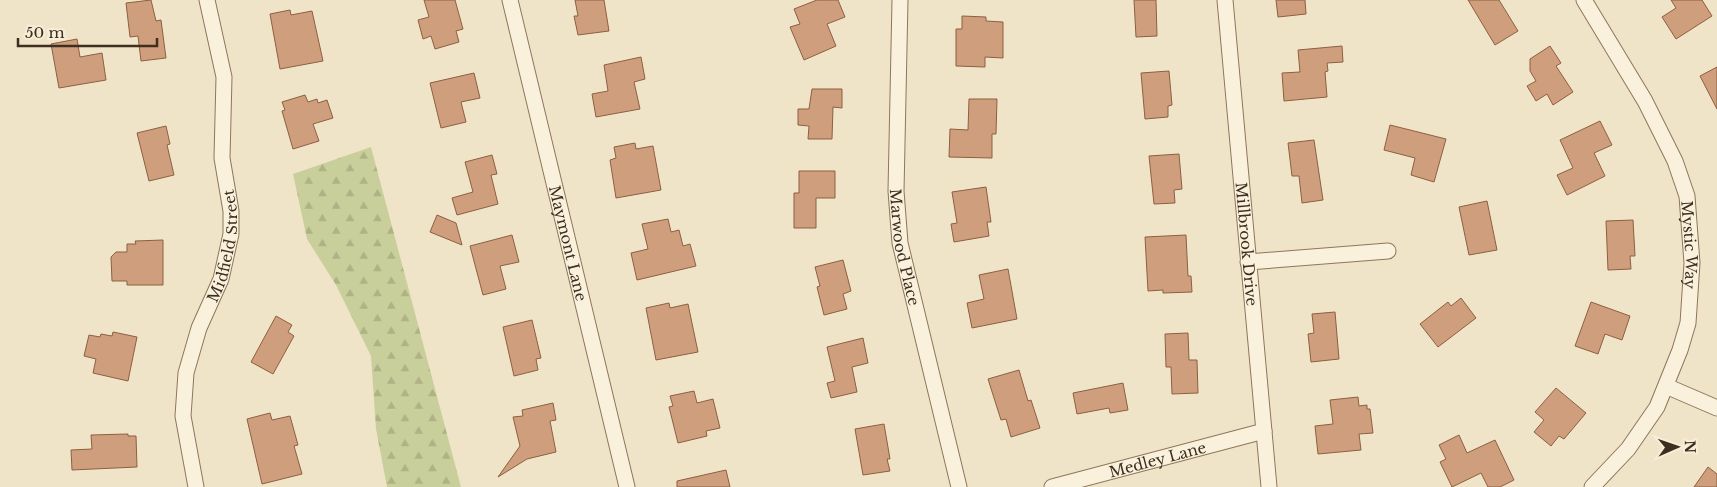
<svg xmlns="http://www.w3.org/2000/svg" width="1717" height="487" viewBox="0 0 1717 487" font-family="'Libre Baskerville',serif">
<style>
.forest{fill:url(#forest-firs)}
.building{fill:#cf9f7d;stroke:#8d5f41}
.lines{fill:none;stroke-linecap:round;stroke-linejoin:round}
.minor-casing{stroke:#8d765c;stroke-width:17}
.minor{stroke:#faf1dc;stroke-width:15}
.labels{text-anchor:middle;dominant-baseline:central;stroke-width:4.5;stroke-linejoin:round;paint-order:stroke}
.street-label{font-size:15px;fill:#3d2e20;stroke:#f7eed8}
</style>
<defs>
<pattern id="forest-firs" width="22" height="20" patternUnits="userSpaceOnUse" patternTransform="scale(1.25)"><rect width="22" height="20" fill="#c9cf9b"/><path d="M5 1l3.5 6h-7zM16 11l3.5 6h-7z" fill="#aeb285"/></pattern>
</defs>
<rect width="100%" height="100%" fill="#f0e4c8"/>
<!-- forest -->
<polygon class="forest" points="371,147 461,487 387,487 376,429 371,356 336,285 307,239 293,174"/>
<!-- building -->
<g class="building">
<polygon points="151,0 156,21 161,20 166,58 141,61 138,36 130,37 126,3"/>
<polygon points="424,0 455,0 463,29 456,31 459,42 435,49 431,36 423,39 418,20 429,17"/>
<polygon points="575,0 604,0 609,31 578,35 574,16 578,16"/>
<polygon points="817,0 838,0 845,17 827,24 836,46 804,60 790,27 800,24 794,9"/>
<polygon points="1134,0 1156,0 1157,36 1136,37"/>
<polygon points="1276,0 1305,0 1306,14 1278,17"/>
<polygon points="1468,0 1499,0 1518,31 1495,45"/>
<polygon points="1671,0 1702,0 1712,16 1676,39 1662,17 1676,8"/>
<polygon points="290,10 291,15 312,11 323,61 280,69 270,14"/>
<polygon points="962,16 986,17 986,21 1003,22 1003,58 985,57 985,67 956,66 956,29 962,29"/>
<polygon points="77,39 80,57 102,53 106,80 59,88 51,44"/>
<polygon points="1342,46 1343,62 1327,63 1328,71 1325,72 1327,97 1284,101 1282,73 1300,72 1298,50"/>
<polygon points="1550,46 1561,63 1556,66 1573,92 1553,105 1547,94 1536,101 1527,86 1536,81 1530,71 1530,59"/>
<polygon points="641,57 645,79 634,82 640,109 596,117 592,94 608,91 604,65"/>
<polygon points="1717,67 1717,109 1700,76"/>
<polygon points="1169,71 1172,105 1168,106 1168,117 1145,119 1141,73"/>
<polygon points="474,73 480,98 461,102 466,122 441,128 430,83"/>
<polygon points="812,89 842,89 842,108 833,107 832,139 808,139 809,126 798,125 798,109 809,109"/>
<polygon points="305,95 308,102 317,99 318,103 327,100 333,118 313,124 319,141 293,149 282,111 285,110 282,102"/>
<polygon points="969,99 997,99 996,134 992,134 992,158 949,157 950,129 968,130"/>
<polygon points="1600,121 1612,145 1594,153 1605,176 1567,195 1557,175 1573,168 1560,140"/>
<polygon points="1390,125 1446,139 1434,182 1411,175 1415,158 1384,150"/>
<polygon points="166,126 170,144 167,145 174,175 149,181 137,133"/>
<polygon points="1314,140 1323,200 1302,203 1299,176 1292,176 1288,143"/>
<polygon points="635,143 636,149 653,146 661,190 616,198 610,160 616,158 614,147"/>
<polygon points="1179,154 1182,189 1174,190 1175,203 1154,204 1149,156"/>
<polygon points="492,155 497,174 491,175 498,204 457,215 452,198 473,192 465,162"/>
<polygon points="799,171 835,171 835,198 816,198 816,228 794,228 794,193 799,193"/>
<polygon points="986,187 991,222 987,222 989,236 954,242 951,224 957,223 952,192"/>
<polygon points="1487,201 1497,250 1469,255 1459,207"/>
<polygon points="437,215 456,223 462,245 430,232"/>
<polygon points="668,219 671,232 679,230 683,246 690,244 696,266 637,280 631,253 648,249 642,224"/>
<polygon points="1633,220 1635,256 1630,256 1631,269 1608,270 1606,221"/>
<polygon points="512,235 519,262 500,266 506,289 483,295 470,246"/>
<polygon points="1186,235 1188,276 1191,276 1192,292 1163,293 1163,290 1148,291 1145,237"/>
<polygon points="163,240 163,285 127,285 127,281 112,281 111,257 116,252 127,252 127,244 136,244 135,241"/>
<polygon points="843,260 851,291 843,294 847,309 824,315 817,287 820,286 815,267"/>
<polygon points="1008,269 1017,319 972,328 967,303 984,299 979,275"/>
<polygon points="1461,298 1476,318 1438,347 1420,324 1448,302 1451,306"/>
<polygon points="1591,302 1630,316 1622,340 1605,334 1598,354 1575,346"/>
<polygon points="669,303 670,308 688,304 698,352 656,360 646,308"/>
<polygon points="1335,312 1339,359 1311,362 1308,334 1314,333 1312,314"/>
<polygon points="276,316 292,325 288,332 294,336 273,374 251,362"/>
<polygon points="532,320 541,358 536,359 538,370 514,376 503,327"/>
<polygon points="113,332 137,337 128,381 93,373 96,359 84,356 89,335 100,337 101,334 112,336"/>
<polygon points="1188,333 1189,360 1197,360 1198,393 1172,394 1171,367 1166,367 1165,334"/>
<polygon points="863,338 868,363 852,367 857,392 831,398 827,383 835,381 827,347"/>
<polygon points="1019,370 1028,401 1031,400 1040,428 1011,437 1006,419 1001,420 988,379"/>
<polygon points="1123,383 1128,410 1110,413 1109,408 1077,414 1073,393"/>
<polygon points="1556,388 1586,413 1564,439 1559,436 1551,446 1534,432 1544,420 1535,412"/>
<polygon points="694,391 697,403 713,399 720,428 706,431 707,436 678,443 669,407 673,406 670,396"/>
<polygon points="1358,397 1359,406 1367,405 1367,409 1370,409 1373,433 1359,434 1361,450 1318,454 1315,426 1333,424 1330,400"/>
<polygon points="553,403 556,420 550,421 556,452 527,459 498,477 520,446 513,417 523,416 522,410"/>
<polygon points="270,413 272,420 290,416 298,445 294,446 302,474 262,484 247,419"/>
<polygon points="884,424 890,459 887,459 890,471 863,475 855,429"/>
<polygon points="128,434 128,436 136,436 137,467 72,470 71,450 92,449 91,435"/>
<polygon points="1459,435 1467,453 1495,440 1514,480 1500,487 1488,487 1481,473 1452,487 1440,462 1446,459 1439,445"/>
<polygon points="1708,467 1717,474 1717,487 1694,487"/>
<polygon points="726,470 730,487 677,487 677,481"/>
</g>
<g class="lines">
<!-- minor casing -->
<g class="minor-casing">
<g id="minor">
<path id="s1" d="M510,0L627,487"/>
<path id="s2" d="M900,0L896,191L900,243L959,487"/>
<path id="s3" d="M1225,0L1269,487"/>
<path id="s4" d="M1584,0L1645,101L1675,161L1687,196L1692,263L1688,323L1680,350L1657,407L1628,449L1592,487"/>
<polyline points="1248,262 1388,251"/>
<polyline points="1666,386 1717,408"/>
<path id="s5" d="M196,487L183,416L186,373L199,328L221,279L231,234V211L222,158L224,77L207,0"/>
<path id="s6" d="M1052,487L1264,431"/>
</g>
</g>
<!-- minor -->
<use href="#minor" class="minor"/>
</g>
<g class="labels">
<!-- street labels -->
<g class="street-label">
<text stroke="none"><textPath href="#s1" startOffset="250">Maymont Lane</textPath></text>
<text stroke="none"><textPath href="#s3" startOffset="245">Millbrook Drive</textPath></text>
<text stroke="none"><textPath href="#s5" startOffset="249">Midfield Street</textPath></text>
<text stroke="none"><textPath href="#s4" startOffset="271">Mystic Way</textPath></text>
<text stroke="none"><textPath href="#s2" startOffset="248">Marwood Place</textPath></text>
<text stroke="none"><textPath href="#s6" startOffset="109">Medley Lane</textPath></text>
</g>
</g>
<!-- north arrow -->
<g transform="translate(1677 447) rotate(88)" stroke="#f7eed8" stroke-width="4" paint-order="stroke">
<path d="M0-4L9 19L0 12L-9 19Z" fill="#3d2e20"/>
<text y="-8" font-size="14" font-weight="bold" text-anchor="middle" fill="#3d2e20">N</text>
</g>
<!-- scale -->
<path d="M18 38v8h139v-8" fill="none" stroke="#3d2e20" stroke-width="2.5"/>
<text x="25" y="38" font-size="15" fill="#3d2e20" stroke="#f7eed8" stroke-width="4" paint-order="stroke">50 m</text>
</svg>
